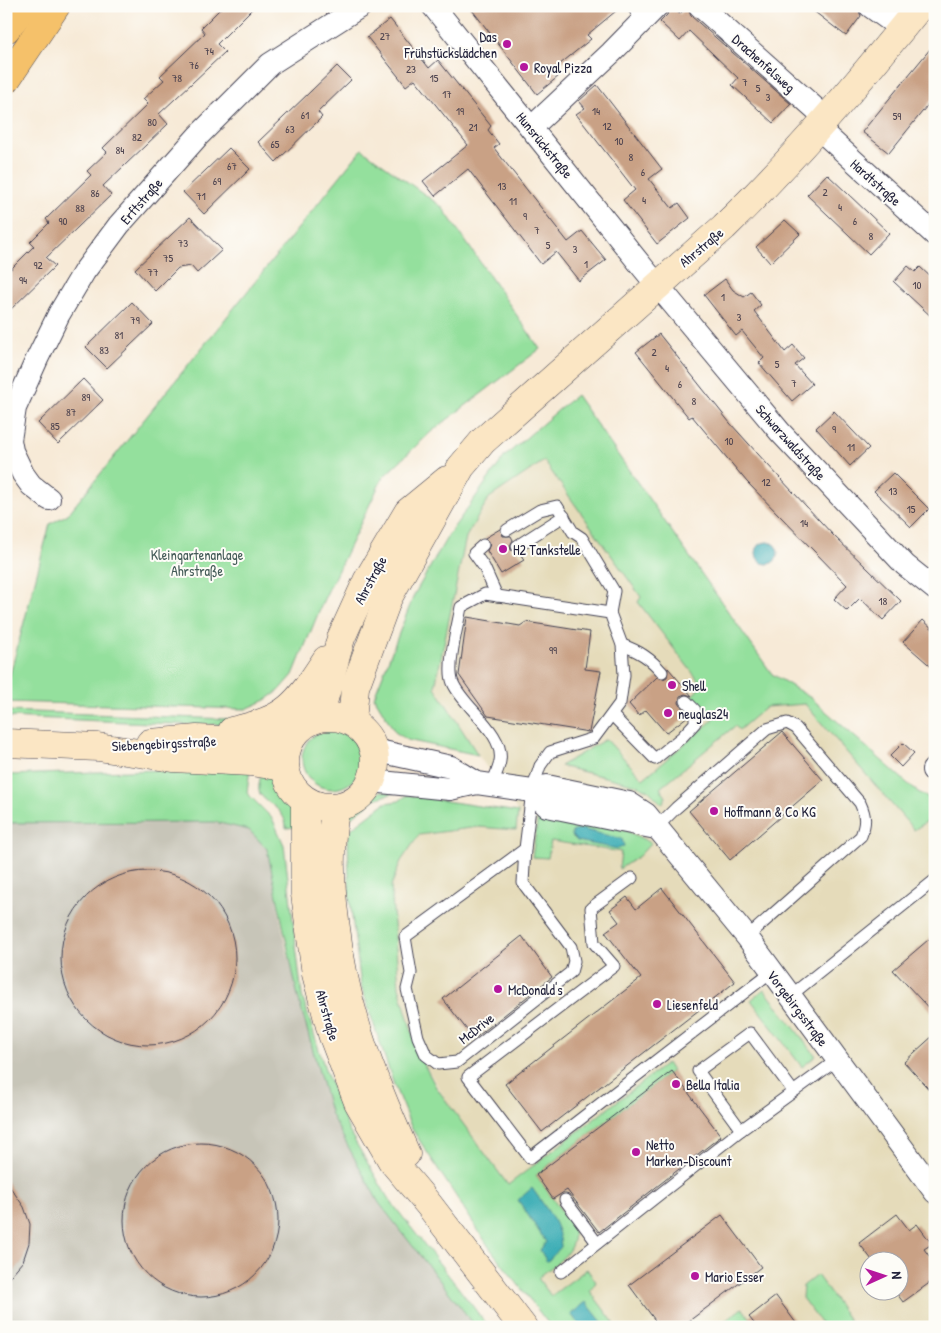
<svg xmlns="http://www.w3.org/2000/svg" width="941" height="1333" viewBox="0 0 941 1333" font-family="'Patrick Hand',sans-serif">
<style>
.built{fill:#e5dbba;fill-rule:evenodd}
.industrial{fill:#c7c5b8}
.green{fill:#94e09d;stroke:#5b816c}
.water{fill:#3daeb6;stroke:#306878}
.building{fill:#c9a185}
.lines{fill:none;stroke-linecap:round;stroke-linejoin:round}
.lane-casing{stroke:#424052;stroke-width:13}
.street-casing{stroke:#424052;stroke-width:24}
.secondary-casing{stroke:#424052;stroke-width:29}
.highway-casing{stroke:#424052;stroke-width:29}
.lane{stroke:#fff;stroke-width:11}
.street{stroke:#fff;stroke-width:22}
.secondary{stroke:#fbe6c4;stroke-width:28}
.highway{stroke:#f5c16b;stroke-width:28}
.poi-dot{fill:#b5179e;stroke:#fdfcf7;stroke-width:2}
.labels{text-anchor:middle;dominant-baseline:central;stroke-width:4;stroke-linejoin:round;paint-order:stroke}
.number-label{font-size:11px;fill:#4c424e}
.poi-label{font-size:14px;fill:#22223b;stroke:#fdfcf7;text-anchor:start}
.street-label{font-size:14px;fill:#22223b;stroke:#fdfcf7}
.park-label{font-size:14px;fill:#445b58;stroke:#fdfcf7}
</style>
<rect width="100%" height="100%" fill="#fdfcf7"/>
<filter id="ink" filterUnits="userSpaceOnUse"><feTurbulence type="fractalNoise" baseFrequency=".02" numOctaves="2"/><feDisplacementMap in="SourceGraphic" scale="10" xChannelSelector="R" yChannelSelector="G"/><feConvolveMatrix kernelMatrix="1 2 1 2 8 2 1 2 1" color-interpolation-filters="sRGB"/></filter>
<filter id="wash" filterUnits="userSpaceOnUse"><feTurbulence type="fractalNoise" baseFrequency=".0096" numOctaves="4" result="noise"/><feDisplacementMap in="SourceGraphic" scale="20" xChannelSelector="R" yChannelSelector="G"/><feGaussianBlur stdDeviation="1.12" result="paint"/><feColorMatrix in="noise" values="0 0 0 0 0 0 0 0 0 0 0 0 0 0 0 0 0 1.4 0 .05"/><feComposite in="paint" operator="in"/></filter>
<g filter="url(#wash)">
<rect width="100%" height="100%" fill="#f7ead7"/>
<!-- built -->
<path class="built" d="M544,460L641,597L638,602L702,685L747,724L766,707L805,704L914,830L935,816V1327H574L537,1277L547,1270L418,1053L399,987L391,886L401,861L419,835L478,827L516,830L518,812L478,755L435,687L466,537L489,498ZM868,1260H898V1290H868Z"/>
<!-- industrial -->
<polygon class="industrial" points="215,822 249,830 267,849 286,948 331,1115 379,1203 476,1327 6,1327 6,823"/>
<!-- green -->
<g class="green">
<polygon points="362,149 442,207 540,349 431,432 383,477 324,599 293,675 279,691 266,700 246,709 6,702 6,690 50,524 68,514"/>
<polygon points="576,395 772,674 811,698 915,790 928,798 935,816 914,830 805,704 766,707 739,730 735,726 660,788 666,797 662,804 648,790 637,785 560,766 606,739 643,779 714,719 692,696 702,685 638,602 641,597 544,461 489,498 466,537 435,687 478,755 407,740 395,732 374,697 414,595 449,534 505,456"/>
<polygon points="6,711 229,719 229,724 198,725 6,717"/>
<circle cx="332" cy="759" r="30"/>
<polygon points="222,768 250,768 247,793 272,818 284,845 302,996 325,1069 349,1131 388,1198 489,1327 476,1327 379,1203 331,1115 298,997 267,849 249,830 215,822 6,823 6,775"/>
<path d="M261,771C288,781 295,801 297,827L286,828C286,807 261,802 259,791C258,785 261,777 261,771Z"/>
<polygon points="381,791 394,793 375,799 343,824 346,813"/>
<path d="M407,795L518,812L516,830L478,827L419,835L401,861L391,886L399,987L418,1053L436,1087L508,1185L667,1063L672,1071L536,1175L573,1227C578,1253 555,1263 538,1278L551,1296L587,1269L596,1282L590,1291L617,1327H551L489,1247L412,1129L394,1085L361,986L349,894L348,833L352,828L385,803L399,801Z"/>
<polygon points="538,817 625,830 651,843 639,856 619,869 621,852 551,841 548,858 532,857"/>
<polygon points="764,989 816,1056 802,1067 751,1000"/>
<polygon points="817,1275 854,1327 824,1327 802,1298 803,1286"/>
<polygon points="742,1308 757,1327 717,1327"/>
</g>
<!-- water -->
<g class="water">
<circle cx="767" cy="553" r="11"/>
<polygon points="581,829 622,839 624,846 618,849 577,841 572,836 572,832"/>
<path d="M532,1188C545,1207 560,1224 561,1247L547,1262L540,1250L546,1242L518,1200Z"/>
<polygon points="586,1302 606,1327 581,1327 571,1314"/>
</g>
<g id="blocks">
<!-- building -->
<g class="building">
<polygon points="223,6 255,6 217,44 225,52 159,114 168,124 103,186 111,195 46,258 55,266 6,314 6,274 34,246 30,242 49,223 46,219 91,175 87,171 107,152 103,148 148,104 143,99 164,80 160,76 205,33 201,28"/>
<polygon points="469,6 622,6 587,35 591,39 554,69 559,76 537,94"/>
<polygon points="670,6 680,14 687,6 691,16 791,104 773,123 732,85 738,78 689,31 680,41 660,22 667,15"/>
<polygon points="807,6 857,6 861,16 846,36"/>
<polygon points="390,19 429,68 438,60 491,126 488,130 499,144 494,148 568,242 582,231 606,260 579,281 556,252 541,264 468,169 435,196 423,181 468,145 415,79 406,86 367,37"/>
<polygon points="935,43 935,96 889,153 862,132"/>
<polygon points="337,66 351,80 318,112 322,117 276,162 258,142"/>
<polygon points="597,85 662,169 649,179 672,208 679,203 690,218 657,244 623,200 635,190 576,114 585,108 579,101"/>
<polygon points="229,148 250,169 204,214 183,192"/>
<polygon points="827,174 889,233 869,254 807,195"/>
<polygon points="190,217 222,250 197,273 191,266 178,268 155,291 135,269"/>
<polygon points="785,220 800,234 770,263 756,247"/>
<polygon points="908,266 915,272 920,267 935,281 935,320 894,282"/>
<polygon points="725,279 733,290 744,297 751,292 761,305 754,311 785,352 793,345 804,358 795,365 812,384 792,401 759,363 764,358 742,331 736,336 704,295"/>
<polygon points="132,302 153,324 107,368 86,347"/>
<polygon points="659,334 730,423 767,464 833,535 901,601 883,620 860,598 847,611 834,599 847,585 747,482 692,416 689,418 636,352"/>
<polygon points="83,379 103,400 58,444 38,423"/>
<polygon points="834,411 869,448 850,466 816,428"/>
<polygon points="893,473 929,509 911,527 874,491"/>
<polygon points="500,529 503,536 511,536 513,540 510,546 511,550 520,553 524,560 501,574 487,551 490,544 485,538"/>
<polygon points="467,617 520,626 526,622 590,632 585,669 601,671 589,732 488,716 459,675"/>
<polygon points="923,620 935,631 935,670 903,642"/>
<polygon points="668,668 692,696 685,694 680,696 679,703 688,716 666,733 646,710 639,716 629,704 657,677 663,679 667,677"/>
<polygon points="782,732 823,780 730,860 689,811"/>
<polygon points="903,743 914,753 901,767 890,756"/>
<circle cx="148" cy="958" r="87"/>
<polygon points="662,888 735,982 542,1132 505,1084 641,978 605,932 619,922 610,910 627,897 636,909"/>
<polygon points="935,934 935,1015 893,970"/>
<polygon points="522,936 552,977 474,1039 443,999"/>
<polygon points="935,1034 935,1096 904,1062"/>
<polygon points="672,1071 721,1136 599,1232 567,1190 553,1199 536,1175"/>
<circle cx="201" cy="1220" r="77"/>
<polygon points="6,1181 24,1207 30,1224 29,1243 23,1261 6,1281"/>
<polygon points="897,1214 909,1230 917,1224 932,1244 924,1249 935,1264 935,1279 903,1302 894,1290 898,1290 898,1260 872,1260 859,1243"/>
<polygon points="722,1215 761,1267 681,1327 660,1327 629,1285"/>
<polygon points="776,1296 799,1327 757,1327 749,1317"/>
</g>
</g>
</g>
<g filter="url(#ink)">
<use href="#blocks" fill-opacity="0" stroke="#424052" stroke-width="1"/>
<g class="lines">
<!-- lane casing -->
<g class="lane-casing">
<g id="lane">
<polyline points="632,6 643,21"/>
<polyline points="507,530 540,510 557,506 573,532 582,538 614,591 610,613"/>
<polyline points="483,545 474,553 484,567 497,596"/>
<polyline points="517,546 564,516"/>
<path d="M622,645C639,651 650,658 662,672"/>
<polyline points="612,715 655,759 682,737 695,723 695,710 686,701"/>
<path d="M491,786C494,778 499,769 500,761C505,733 463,707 453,683C446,667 458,625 461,607L485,594L610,613L622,645L624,675L620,703L594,738L550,752L540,766L532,791L525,849"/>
<path d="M656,828L676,808L767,729L787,723L796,728L860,803C866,816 866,823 861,836L747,937"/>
<polygon points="525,849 523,883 571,947 574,961 571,972 457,1062 438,1064 426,1055 418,1037 407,989 411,973 405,937"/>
<polyline points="632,878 591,908 594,943 614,966 468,1077 530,1158 771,972"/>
<polyline points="790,996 935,880"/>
<polyline points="741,1130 698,1071 750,1033 793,1091"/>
<polyline points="565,1200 597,1243"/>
<polyline points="561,1272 741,1130 837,1060"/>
</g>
</g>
<!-- street casing -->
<g class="street-casing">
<g id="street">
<polyline points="433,6 644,269 780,432 905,565 935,589"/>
<polyline points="700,6 827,119"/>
<polyline points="870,6 902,29"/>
<polyline points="531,128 611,53 657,6"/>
<polyline points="819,129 935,235"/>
<polyline points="49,499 31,485 23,474 12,451 10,440 15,408 37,359 59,314 84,272 119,225 198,136 270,64 361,6"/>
<polyline points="374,750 451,767 477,783 532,791 547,786 629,803 646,814 747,937 935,1192"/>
<polyline points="933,770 935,768"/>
<polyline points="371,781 450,789 477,783"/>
<polyline points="532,791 547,806 656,828"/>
</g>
</g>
<!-- secondary casing -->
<g class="secondary-casing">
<g id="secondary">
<circle cx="330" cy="762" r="45"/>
<polyline points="319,717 341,638 367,581 408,512 447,480"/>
<path d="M352,722L355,687L388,598L461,467L483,441L724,227C795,158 858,83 920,6"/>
<path d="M232,731C287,719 296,706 326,660"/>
<polyline points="6,743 98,747 173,758 250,762 285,767"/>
<polyline points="150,743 197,739 258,742 290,740"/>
<polyline points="305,800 305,894 316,974 332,1034 358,1102 392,1161 429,1205 523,1327"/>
<path d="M336,807C328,845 330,883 335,921C345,1010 370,1073 406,1154"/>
</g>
</g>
<!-- highway casing -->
<g class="highway-casing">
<g id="highway">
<polyline points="6,29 24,6"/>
<polyline points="6,80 56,6"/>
</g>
</g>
<!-- lane -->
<use href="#lane" class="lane"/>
<!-- street -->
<use href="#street" class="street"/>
<!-- secondary -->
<use href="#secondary" class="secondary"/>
<!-- highway -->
<use href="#highway" class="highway"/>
</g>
</g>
<!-- markers -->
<g class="poi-dot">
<circle cx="507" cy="44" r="5"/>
<circle cx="524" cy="67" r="5"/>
<circle cx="503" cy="549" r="5"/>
<circle cx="672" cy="685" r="5"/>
<circle cx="668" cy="713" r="5"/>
<circle cx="714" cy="811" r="5"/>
<circle cx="498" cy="989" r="5"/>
<circle cx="657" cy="1004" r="5"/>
<circle cx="676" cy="1084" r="5"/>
<circle cx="636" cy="1152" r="5"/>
<circle cx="695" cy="1276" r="5"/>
</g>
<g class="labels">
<!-- number labels -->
<g class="number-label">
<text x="385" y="36">27</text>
<text x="209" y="51">74</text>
<text x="194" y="65">76</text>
<text x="411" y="69">23</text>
<text x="177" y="78">78</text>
<text x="434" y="78">15</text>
<text x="745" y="82">7</text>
<text x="758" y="88">5</text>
<text x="447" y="94">17</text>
<text x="768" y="97">3</text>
<text x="460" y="111">19</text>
<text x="596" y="111">14</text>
<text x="305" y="115">61</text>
<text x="897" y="116">59</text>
<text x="152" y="122">80</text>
<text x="607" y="126">12</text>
<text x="473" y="127">21</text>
<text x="290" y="129">63</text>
<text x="137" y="137">82</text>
<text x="619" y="141">10</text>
<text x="275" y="144">65</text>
<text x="120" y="150">84</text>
<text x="631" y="157">8</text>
<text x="232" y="166">67</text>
<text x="643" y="172">6</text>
<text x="217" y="181">69</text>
<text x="502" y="186">13</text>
<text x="825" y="192">2</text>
<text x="95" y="193">86</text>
<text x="201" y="196">71</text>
<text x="644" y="200">4</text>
<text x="513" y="201">11</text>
<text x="840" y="207">4</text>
<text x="80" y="208">88</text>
<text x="525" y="216">9</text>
<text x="63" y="221">90</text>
<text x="855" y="221">6</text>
<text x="537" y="230">7</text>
<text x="871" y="236">8</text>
<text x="183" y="243">73</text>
<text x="548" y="245">5</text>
<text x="575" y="249">3</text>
<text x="168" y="258">75</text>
<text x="586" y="264">1</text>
<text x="38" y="265">92</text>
<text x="153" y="272">77</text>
<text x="23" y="280">94</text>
<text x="917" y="285">10</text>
<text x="723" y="297">1</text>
<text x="739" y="317">3</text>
<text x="135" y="320">79</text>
<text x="119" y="335">81</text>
<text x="104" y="350">83</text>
<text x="654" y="352">2</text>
<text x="777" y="364">5</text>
<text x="667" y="368">4</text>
<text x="794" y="383">7</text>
<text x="680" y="384">6</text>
<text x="86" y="397">89</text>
<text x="694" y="401">8</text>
<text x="71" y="412">87</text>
<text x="55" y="426">85</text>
<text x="834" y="429">9</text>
<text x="729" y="441">10</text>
<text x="851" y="447">11</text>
<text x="766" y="482">12</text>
<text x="893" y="491">13</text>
<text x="911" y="509">15</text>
<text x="804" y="523">14</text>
<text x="883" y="601">18</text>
<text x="553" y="650">99</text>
</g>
<!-- poi labels -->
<g class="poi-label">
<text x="497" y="36" text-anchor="end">Das<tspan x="497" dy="16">Frühstückslädchen</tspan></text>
<text x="534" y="67">Royal Pizza</text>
<text x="513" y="549">H2 Tankstelle</text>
<text x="682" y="685">Shell</text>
<text x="678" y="713">neuglas24</text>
<text x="724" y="811">Hoffmann &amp; Co KG</text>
<text x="508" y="989">McDonald's</text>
<text x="667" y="1004">Liesenfeld</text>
<text x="686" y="1084">Bella Italia</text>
<text x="646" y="1144">Netto<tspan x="646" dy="16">Marken-Discount</tspan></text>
<text x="705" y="1276">Mario Esser</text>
</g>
<!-- street labels -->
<g class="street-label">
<text transform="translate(764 63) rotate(42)">Drachenfelsweg</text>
<text transform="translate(545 145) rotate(51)">Hunsrückstraße</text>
<text transform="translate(876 182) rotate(42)">Hardtstraße</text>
<text transform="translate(141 201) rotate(-49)">Erftstraße</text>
<text transform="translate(701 247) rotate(-40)">Ahrstraße</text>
<text transform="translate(791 442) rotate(48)">Schwarzwaldstraße</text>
<text transform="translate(370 580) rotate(-62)">Ahrstraße</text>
<text transform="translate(164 743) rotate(-3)">Siebengebirgsstraße</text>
<text transform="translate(798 1008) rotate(53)">Vorgebirgsstraße</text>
<text transform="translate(328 1015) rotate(74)">Ahrstraße</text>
<text transform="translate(476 1028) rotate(-38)">McDrive</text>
</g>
<!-- park labels -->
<g class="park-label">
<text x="197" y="554">Kleingartenanlage<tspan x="197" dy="16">Ahrstraße</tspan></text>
</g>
</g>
<!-- margin -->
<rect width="941" height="1333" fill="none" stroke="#fdfcf7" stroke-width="25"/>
<!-- north arrow -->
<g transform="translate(884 1276) rotate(87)"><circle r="24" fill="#fdfcf7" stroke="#a5a5ac"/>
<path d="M0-4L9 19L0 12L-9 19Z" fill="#b5179e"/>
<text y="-8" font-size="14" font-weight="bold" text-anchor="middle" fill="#22223b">N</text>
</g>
</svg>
